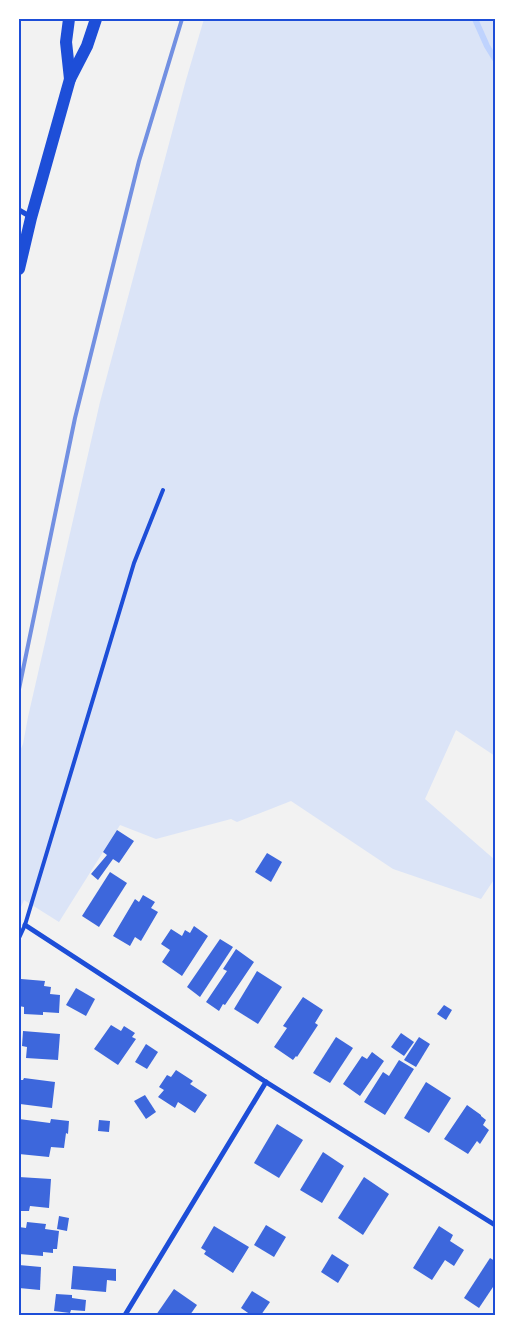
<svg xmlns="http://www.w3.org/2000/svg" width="514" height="1334" viewBox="0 0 514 1334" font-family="Spectral,serif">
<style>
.green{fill:#dbe4f7}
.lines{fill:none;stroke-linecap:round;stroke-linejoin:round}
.stream{stroke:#bfd3fe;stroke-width:6}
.building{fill:#3d67dc}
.service{stroke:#1d4ed8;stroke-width:4}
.minor{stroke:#1d4ed8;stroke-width:5}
.primary{stroke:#1d4ed8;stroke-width:12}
.rail{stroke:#7290e2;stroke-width:4}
.neatline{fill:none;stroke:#1d4ed8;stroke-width:2}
</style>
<rect width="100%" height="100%" fill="#f2f2f2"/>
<!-- green -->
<polygon class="green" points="204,19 495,19 495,756 456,730 425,799 495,860 495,878 481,899 393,869 291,801 237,822 231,819 156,839 120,825 59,922 24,900 21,907 19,907 20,751 23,744 28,717 100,402 186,80"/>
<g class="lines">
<!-- stream -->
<polyline class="stream" points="475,19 487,46 495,59"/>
</g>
<!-- building -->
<g class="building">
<polygon points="117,830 134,841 119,863 113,859 98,880 91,874 107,855 103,852"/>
<polygon points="267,853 282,862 271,882 255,872"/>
<polygon points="110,872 127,883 99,927 82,916"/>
<polygon points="143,895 155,902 151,908 158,912 141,941 135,937 130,946 113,936 135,899 139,902"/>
<polygon points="194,926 208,936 182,976 162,962 170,950 161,944 171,929 182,936 185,930 190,933"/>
<polygon points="220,939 233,947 200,997 187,987"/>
<polygon points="236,949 254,962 225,1005 223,1004 219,1011 206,1002 227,971 223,969"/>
<polygon points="257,971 282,987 258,1024 234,1009"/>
<polygon points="21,979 45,981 44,986 51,987 50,994 60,995 59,1013 43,1012 43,1015 24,1014 24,1007 19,1006"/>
<polygon points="76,988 95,999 86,1016 66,1005"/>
<polygon points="303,997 323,1010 315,1023 318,1025 297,1057 296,1056 293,1060 274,1047 287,1028 283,1026"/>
<polygon points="444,1005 452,1010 446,1020 437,1014"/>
<polygon points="111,1025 121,1031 124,1026 135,1033 132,1037 136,1039 118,1065 94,1049"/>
<polygon points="23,1031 60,1034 58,1060 26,1058 27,1047 22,1046"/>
<polygon points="401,1033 414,1042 404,1056 391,1047"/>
<polygon points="336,1037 353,1048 330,1083 313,1073"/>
<polygon points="419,1037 430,1044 416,1067 404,1060"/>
<polygon points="146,1044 158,1052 147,1069 135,1062"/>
<polygon points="372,1052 384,1061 360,1096 343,1084 362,1056 367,1059"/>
<polygon points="399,1060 414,1069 385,1115 364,1102 383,1072 389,1076"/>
<polygon points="176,1070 193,1081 190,1084 207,1095 195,1113 178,1102 175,1108 158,1097 164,1090 159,1087 167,1075 171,1077"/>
<polygon points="24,1078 55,1082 52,1108 20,1104 21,1094 19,1094 19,1080 23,1080"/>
<polygon points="426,1082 451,1098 429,1133 404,1118"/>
<polygon points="145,1095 156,1112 146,1119 134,1101"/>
<polygon points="467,1105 481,1115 481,1116 486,1120 483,1125 489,1130 480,1144 477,1141 468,1154 444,1139"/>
<polygon points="19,1119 50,1123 51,1119 69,1121 68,1134 66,1133 64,1148 51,1147 49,1157 19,1154"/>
<polygon points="99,1120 110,1121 109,1132 98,1131"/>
<polygon points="277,1124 303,1140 279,1178 254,1163"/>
<polygon points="323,1152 344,1166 322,1203 300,1190"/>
<polygon points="19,1177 51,1179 49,1208 30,1206 29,1211 19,1211"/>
<polygon points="364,1177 389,1194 363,1235 338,1218"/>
<polygon points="59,1216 69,1218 67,1231 57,1229"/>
<polygon points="27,1222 46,1224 45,1229 59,1231 57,1249 53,1249 53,1253 43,1252 43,1256 19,1254 19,1227 26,1228"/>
<polygon points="266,1225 286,1237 274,1257 254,1245"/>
<polygon points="214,1226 249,1247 233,1273 204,1254 206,1251 201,1248"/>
<polygon points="439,1226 453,1235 450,1241 464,1250 454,1266 445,1260 432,1280 413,1268"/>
<polygon points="332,1254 349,1265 338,1283 321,1272"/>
<polygon points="490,1258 495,1261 495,1284 479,1308 464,1298"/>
<polygon points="19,1265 41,1267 40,1290 19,1288"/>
<polygon points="73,1266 116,1269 116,1281 107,1280 106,1292 71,1289"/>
<polygon points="174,1289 197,1305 190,1315 156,1315"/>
<polygon points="252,1291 270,1302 261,1315 251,1315 241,1308"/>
<polygon points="56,1294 72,1295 72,1298 86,1300 85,1311 71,1310 70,1313 54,1311"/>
</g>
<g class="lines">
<!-- service -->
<polyline class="service" points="19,938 25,925 134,563 163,490"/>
<!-- minor -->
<g class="minor">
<polyline points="19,210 31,217"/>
<polyline points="25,925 266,1082 495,1225"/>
<polyline points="125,1315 266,1082"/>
</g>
<!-- primary -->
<g class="primary">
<polyline points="69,19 66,42 70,79"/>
<polyline points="19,269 31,218 70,79 87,46 96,19"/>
</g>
<!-- rail -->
<polyline class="rail" points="19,689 75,418 139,161 182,19"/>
</g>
<!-- border -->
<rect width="514" height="1334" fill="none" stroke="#ffffff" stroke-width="40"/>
<rect x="20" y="20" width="474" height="1294" class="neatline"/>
</svg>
